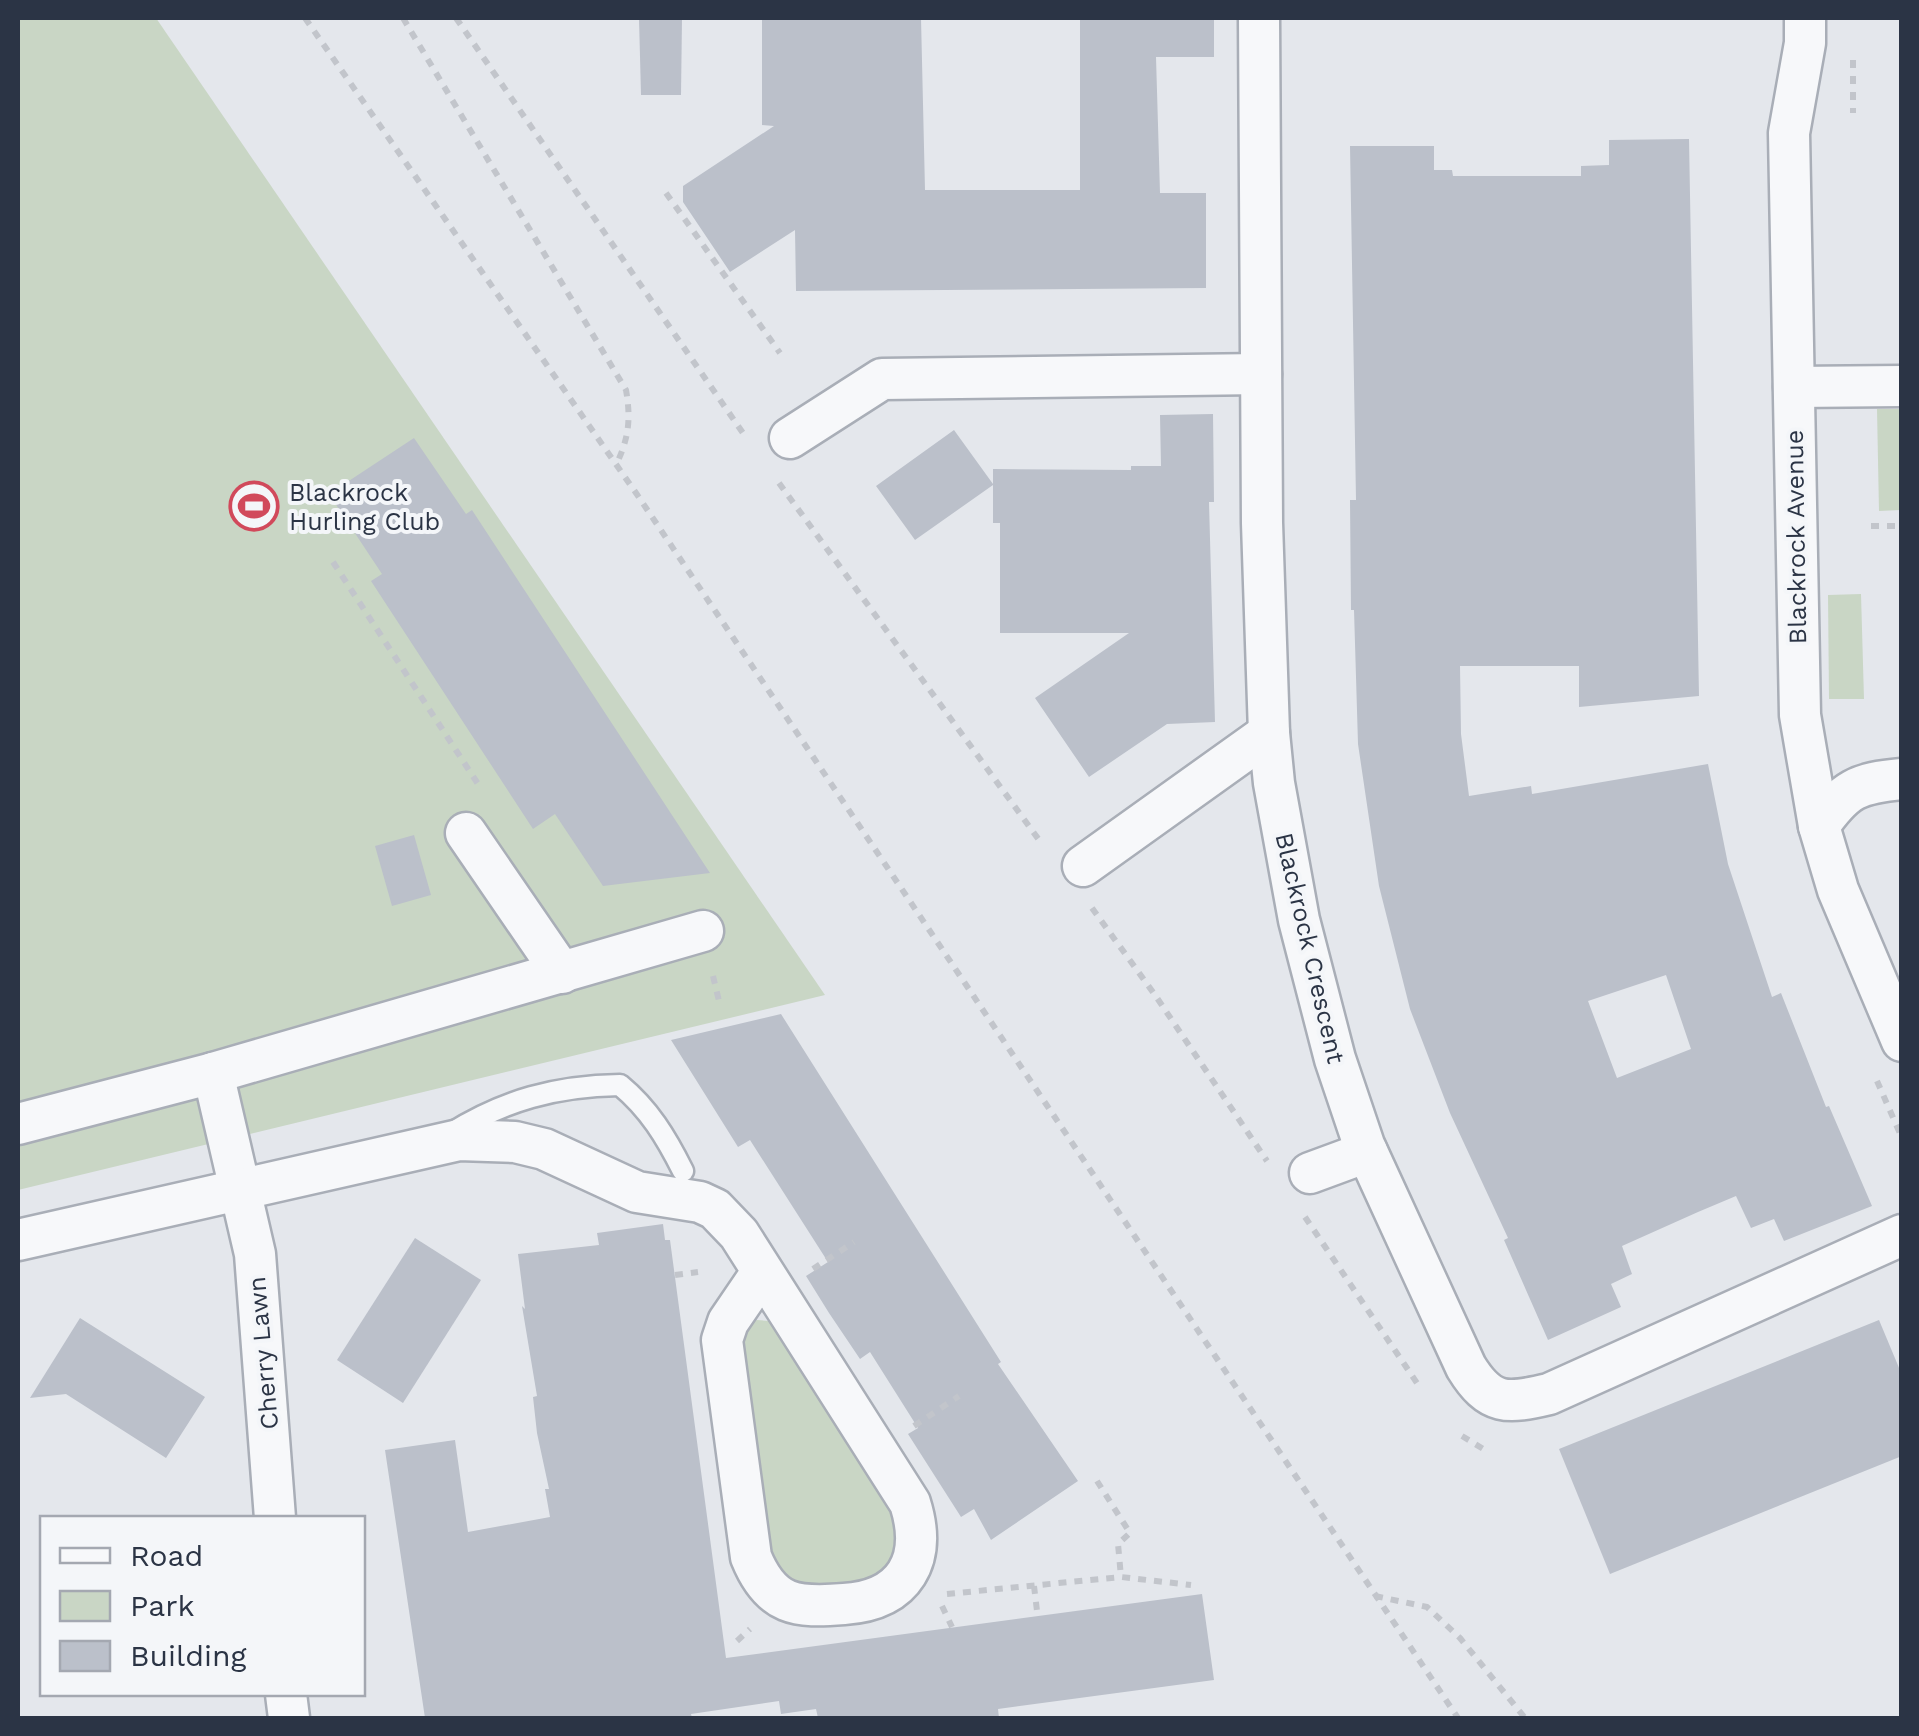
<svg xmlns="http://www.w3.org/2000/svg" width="1919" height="1736" viewBox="0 0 1919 1736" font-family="'Work Sans',sans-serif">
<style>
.green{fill:#c9d6c5}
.building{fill:#bbc0ca;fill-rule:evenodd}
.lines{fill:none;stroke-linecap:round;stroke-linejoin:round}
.service-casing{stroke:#a9aeb7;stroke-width:25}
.minor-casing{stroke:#a9aeb7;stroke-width:45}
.path{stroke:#c2c5cb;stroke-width:6;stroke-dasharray:8 8;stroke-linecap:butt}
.service{stroke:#f7f8fa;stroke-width:20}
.minor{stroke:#f7f8fa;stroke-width:40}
.labels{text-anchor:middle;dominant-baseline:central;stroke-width:8;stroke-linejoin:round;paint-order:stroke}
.poi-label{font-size:25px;fill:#2b3445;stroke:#f4f6f9;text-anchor:start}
.street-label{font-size:25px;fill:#2b3445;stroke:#f4f6f9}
</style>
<rect width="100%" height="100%" fill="#e4e7ec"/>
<!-- green -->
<g class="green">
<polygon points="18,18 156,18 825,995 18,1190"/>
<polygon points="1877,409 1901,409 1901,510 1879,511"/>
<polygon points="1861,594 1864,699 1829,699 1828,595"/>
<polygon points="757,1320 769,1321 782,1331 893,1509 899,1547 884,1574 864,1583 809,1591 791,1587 768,1565 740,1338 750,1322"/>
</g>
<!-- building -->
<g class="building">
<polygon points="639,18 682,18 681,95 641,95"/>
<polygon points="762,18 921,18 925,190 1080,190 1080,18 1214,18 1214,57 1156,57 1160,193 1206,193 1206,288 796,291 795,230 730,272 683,202 683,186 774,126 762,125"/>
<path d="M1689,139L1699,696L1579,707V666H1460L1461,734L1469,796L1531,786L1532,794L1708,764L1728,864L1772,997L1781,993L1826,1107L1829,1106L1872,1206L1784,1241L1774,1219L1751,1228L1736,1196L1698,1212L1622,1246L1632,1274L1611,1284L1621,1307L1548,1340L1504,1240L1508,1238L1450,1113L1410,1009L1379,886L1358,744L1354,610H1351L1350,500H1356L1350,146H1434V170H1452L1453,176H1581V166L1609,165V140ZM1666,975L1691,1049L1617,1078L1588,1001Z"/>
<polygon points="1213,414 1214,502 1209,502 1215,722 1167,724 1089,777 1035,698 1129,633 1000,633 1000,523 993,523 993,485 915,540 876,486 954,430 993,484 993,469 1131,470 1131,466 1161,466 1160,415"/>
<polygon points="414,438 466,514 472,510 710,873 603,886 555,814 533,829 371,581 382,574 329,494"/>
<polygon points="414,835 431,895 392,906 375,846"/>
<polygon points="781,1014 1001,1362 998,1364 1078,1481 991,1540 974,1509 961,1517 908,1434 918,1428 870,1352 860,1359 829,1313 806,1276 828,1262 750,1140 738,1147 671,1040"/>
<polygon points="663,1224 665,1240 670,1240 726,1658 1202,1594 1214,1680 998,1709 999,1718 818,1718 816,1709 781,1714 779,1701 691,1714 692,1718 425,1718 385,1450 455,1440 468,1532 550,1517 545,1489 549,1489 537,1433 533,1397 537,1396 522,1306 525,1309 518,1254 599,1245 597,1233"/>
<polygon points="415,1238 481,1280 403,1403 337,1360"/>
<polygon points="80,1318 205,1397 166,1458 66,1394 30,1398"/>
<polygon points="1879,1320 1902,1375 1902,1456 1610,1574 1559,1449"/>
</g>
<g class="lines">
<!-- service casing -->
<g class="service-casing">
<path id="service" d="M450,1134C504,1100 556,1086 620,1085C649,1109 666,1137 683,1171"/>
</g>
<!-- minor casing -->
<g class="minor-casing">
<g id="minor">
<path d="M1259,18L1262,523L1269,733L1274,783L1299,920L1335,1059L1364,1145L1466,1367C1490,1406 1507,1404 1549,1394L1902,1235"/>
<polyline points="1805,18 1805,43 1789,133 1800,715 1819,826 1838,890 1902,1041"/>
<polyline points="1794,387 1902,386"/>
<polyline points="790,438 882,379 1261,374"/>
<path d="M1819,826C1845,789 1857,783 1902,779"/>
<polyline points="466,833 562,973"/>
<polyline points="1083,866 1269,733"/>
<polyline points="213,1073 255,1254 275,1518"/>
<polyline points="18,1124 213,1073 703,931"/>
<polyline points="1310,1173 1367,1152"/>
<path d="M18,1240L459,1140L515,1142L544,1149L637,1192L700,1202L715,1209L739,1234L910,1503C928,1560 905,1600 844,1604C796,1608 771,1606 751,1557L722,1340L728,1322L762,1272"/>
<polyline points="286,1694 289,1718"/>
</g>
</g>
<!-- path -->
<g class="path">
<polyline points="305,18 636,493 1458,1718"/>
<path d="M403,18L626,390C631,419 629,438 616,465"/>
<polyline points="456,18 745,436"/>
<polyline points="1853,60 1853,113"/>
<polyline points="666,193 780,353"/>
<polyline points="779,483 1042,844"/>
<polyline points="1871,526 1902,526"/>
<polyline points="333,562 480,787"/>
<polyline points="1092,908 1155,995 1267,1161"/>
<polyline points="713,976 719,1001"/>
<polyline points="1877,1081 1902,1138"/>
<polyline points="1305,1217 1421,1389"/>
<polyline points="813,1269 854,1242"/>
<polyline points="675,1275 698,1272"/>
<polyline points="914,1426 959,1396"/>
<polyline points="1462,1436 1485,1450"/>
<polyline points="1097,1481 1130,1533 1118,1544 1121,1577"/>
<polyline points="1034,1586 1037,1611"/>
<polyline points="947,1594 1121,1577 1191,1585"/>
<polyline points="1375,1596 1427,1607 1460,1638 1525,1718"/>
<polyline points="942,1606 952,1627"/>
<polyline points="737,1641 750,1629"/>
</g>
<!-- service -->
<use href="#service" class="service"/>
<!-- minor -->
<use href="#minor" class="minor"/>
</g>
<!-- icons -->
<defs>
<g id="stadium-ring" transform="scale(2.5)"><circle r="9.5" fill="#f4f6f9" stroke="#d1495b" stroke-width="1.5"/><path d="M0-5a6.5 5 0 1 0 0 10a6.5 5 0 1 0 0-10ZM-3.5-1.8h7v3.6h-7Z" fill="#d1495b"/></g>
</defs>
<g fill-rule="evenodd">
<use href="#stadium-ring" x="254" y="506"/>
</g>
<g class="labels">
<!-- poi labels -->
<g class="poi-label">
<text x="289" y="492">Blackrock<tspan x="289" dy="29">Hurling Club</tspan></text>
</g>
<!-- street labels -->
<g class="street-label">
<text transform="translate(1796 537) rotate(-91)">Blackrock Avenue</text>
<text transform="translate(1310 948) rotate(77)">Blackrock Crescent</text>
<text transform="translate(263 1353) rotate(-95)">Cherry Lawn</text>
</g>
</g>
<!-- border -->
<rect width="1919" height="1736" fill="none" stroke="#2b3445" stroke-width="40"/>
<!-- legend -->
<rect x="40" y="1516" width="325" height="180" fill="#f4f6f9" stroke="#a4a8b1" stroke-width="2.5"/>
<rect x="60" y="1548" width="50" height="15" fill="#f7f8fa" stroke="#a4a8b1" stroke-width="2.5"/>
<text x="130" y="1566" font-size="30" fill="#2b3445">Road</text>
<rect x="60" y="1591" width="50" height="30" fill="#c9d6c5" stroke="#a4a8b1" stroke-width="2.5"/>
<text x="130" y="1616" font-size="30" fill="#2b3445">Park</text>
<rect x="60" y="1641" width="50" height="30" fill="#bbc0ca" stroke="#a4a8b1" stroke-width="2.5"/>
<text x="130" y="1666" font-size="30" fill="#2b3445">Building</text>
</svg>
